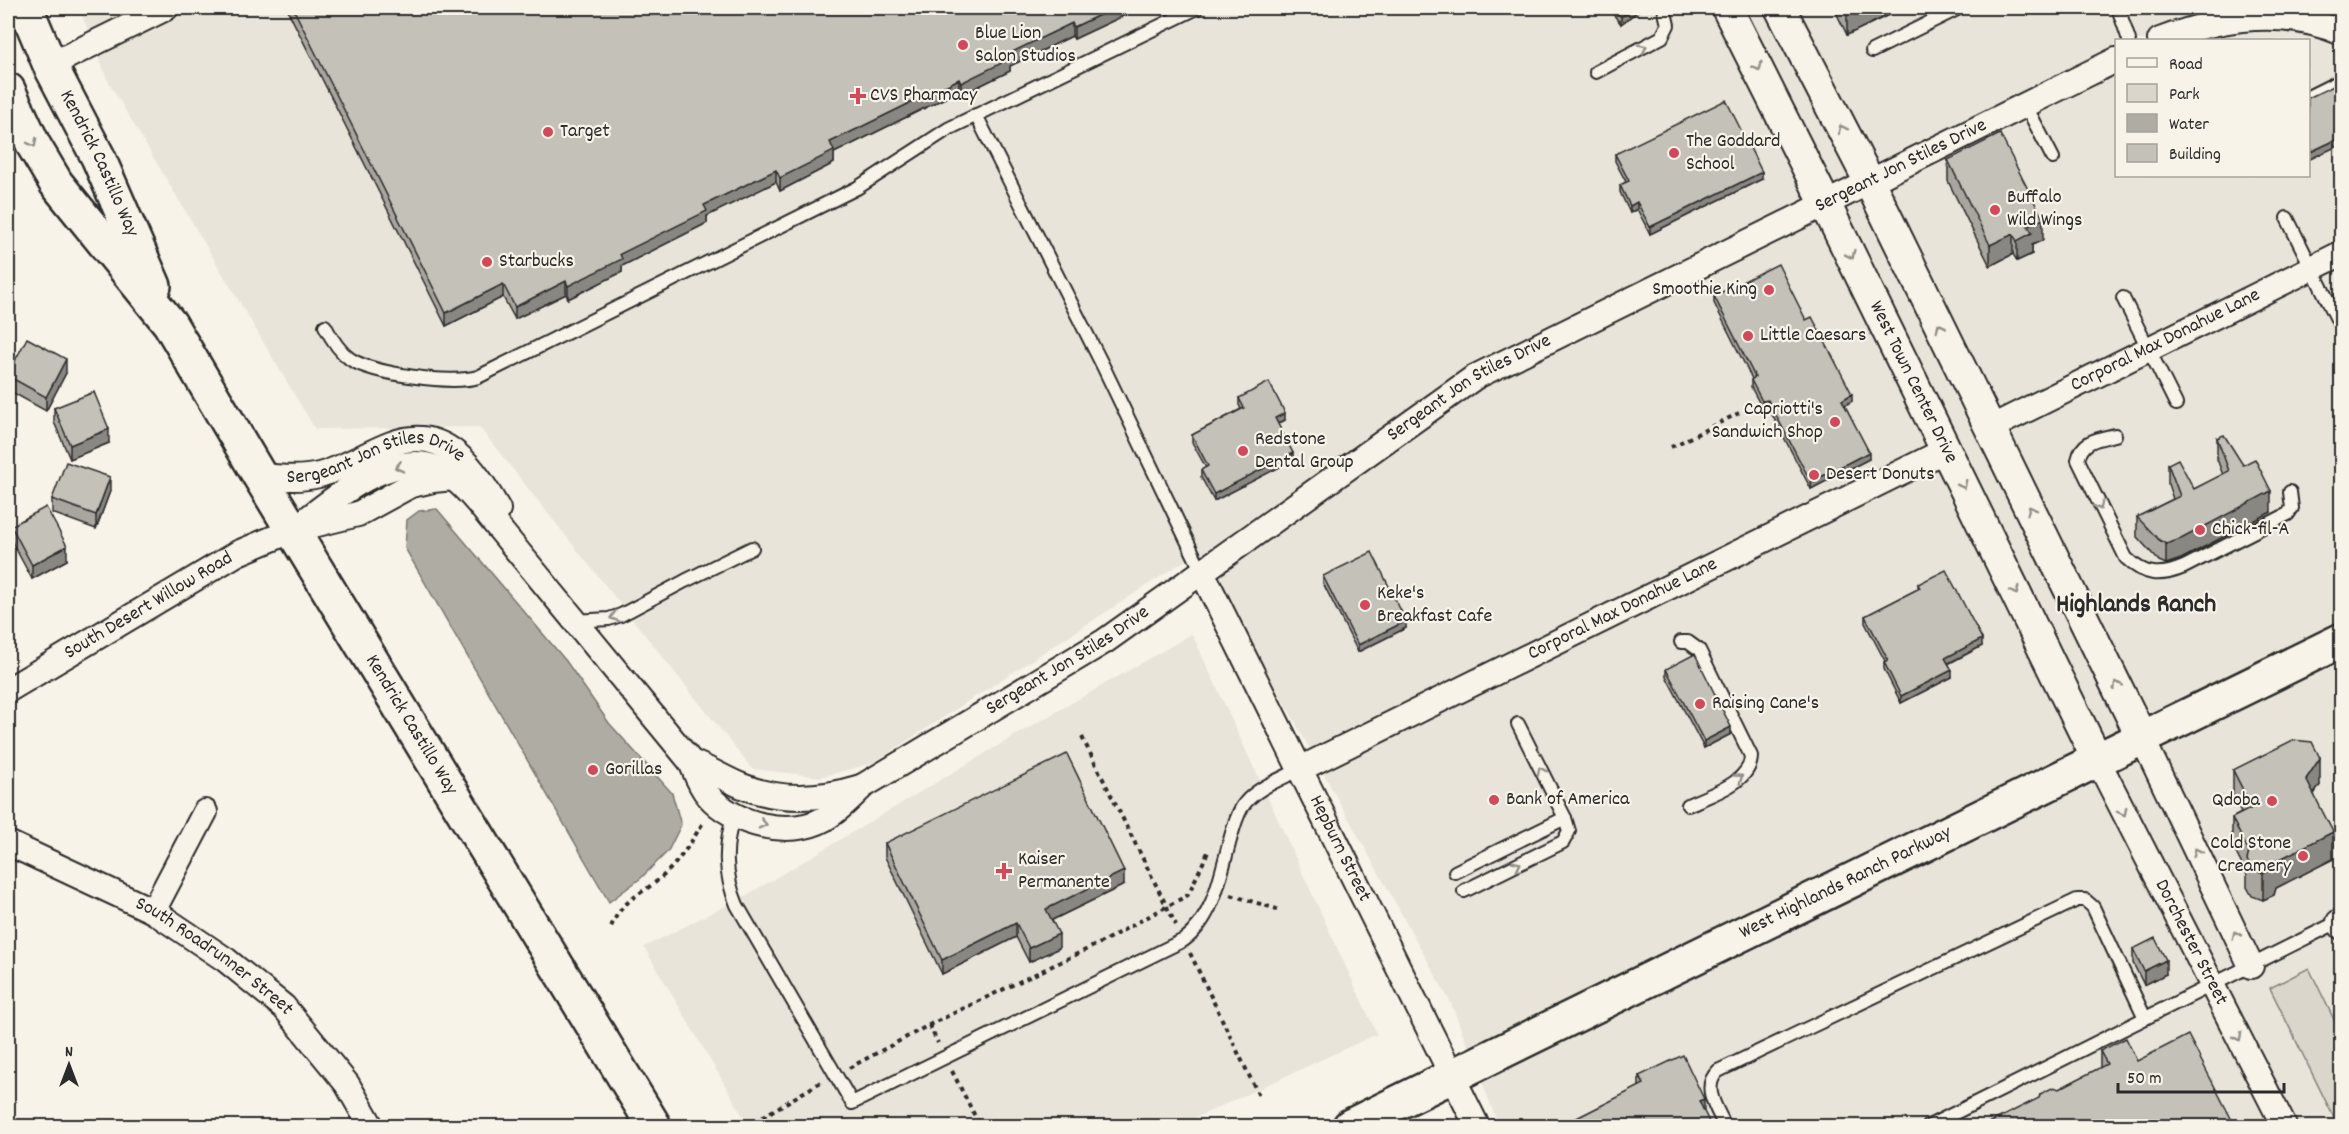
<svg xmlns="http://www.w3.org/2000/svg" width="2349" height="1134" viewBox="0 0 2349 1134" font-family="Dekko,sans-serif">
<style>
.built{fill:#e8e4da;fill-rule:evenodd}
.green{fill:#dad6cc;stroke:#82807c;stroke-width:1.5}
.water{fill:#afaca4;stroke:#7a7874;stroke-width:1.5}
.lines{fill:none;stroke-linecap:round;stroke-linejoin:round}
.service-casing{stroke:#2b2b2b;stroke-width:16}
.minor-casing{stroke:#2b2b2b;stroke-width:28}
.tertiary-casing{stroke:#2b2b2b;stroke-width:34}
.secondary-casing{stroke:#2b2b2b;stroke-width:38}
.primary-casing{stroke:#2b2b2b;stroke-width:38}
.path{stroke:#2b2b2b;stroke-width:4;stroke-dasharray:4.5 4.5;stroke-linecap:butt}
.service{stroke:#f7f3e8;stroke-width:12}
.minor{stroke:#f7f3e8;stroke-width:24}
.tertiary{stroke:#f7f3e8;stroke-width:30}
.secondary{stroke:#f7f3e8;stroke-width:33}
.primary{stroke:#f7f3e8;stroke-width:33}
.wall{fill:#a9a69f;stroke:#2b2b2b;stroke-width:1.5}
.shaded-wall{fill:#898782;stroke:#2b2b2b;stroke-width:1.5}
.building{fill:#c4c1b9;stroke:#2b2b2b;stroke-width:1.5}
.oneway{stroke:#918f8a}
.poi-dot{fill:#d1495b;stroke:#f7f3e8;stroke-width:2}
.labels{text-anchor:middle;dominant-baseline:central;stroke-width:4.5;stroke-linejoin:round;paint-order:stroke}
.poi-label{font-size:20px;fill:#2b2b2b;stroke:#f7f3e8;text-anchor:start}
.street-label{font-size:20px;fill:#2b2b2b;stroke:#f7f3e8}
.district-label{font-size:26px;font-weight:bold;fill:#2b2b2b;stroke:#f7f3e8}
</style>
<rect width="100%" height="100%" fill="#f7f3e8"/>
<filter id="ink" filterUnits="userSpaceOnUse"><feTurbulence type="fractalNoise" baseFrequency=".0167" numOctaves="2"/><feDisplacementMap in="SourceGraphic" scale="12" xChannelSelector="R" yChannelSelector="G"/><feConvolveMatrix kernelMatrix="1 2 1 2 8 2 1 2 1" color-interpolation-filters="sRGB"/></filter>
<g filter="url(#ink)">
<!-- built -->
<g class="built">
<path d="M79,8H2341V1126H1488L1497,1121L1451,1003L1200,551L873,763L821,777L752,769L479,427L315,429L108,81ZM2116,40H2308V176H2116Z"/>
<polygon points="1192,634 1377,1034 1178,1126 749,1126 644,947 747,895 1016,735"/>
</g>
<!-- green -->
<polygon class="green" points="2309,968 2341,1034 2341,1126 2338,1126 2270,988"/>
<!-- water -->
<polygon class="water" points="437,509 566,661 609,723 672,793 681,825 668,851 641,878 609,902 405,548 407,520 419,511"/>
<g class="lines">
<!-- service casing -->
<g class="service-casing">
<g id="service">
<polyline points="2118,8 2129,40"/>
<polyline points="2318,23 2324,8"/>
<polyline points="1872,51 1959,8"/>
<polyline points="1596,72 1662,37 1668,25 1664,8"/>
<polyline points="2308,97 2342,80"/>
<polyline points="2025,104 2053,158"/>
<polyline points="976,115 1103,366 1202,572"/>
<polyline points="2287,218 2339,323"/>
<polyline points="2123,298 2176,404"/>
<path d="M325,326C331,338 339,351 350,359C373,374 452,385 478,377L857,188L948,129L1197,8"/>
<path d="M2115,435C2098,439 2082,440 2078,460L2126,558C2145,576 2160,577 2184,567L2288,514L2292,508L2290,492"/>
<polyline points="575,621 609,619 621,615 685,581 752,548"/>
<path d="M1681,642H1688L1699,650L1751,756C1751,783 1709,795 1688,805"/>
<path d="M734,814C724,846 724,874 737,905L852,1103L1184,940C1216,916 1221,870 1232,833C1235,823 1238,811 1245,803C1258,787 1282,779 1300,769"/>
<polyline points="1455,872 1565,818"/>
<polyline points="1464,891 1563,842 1569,831 1565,818 1518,724"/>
<path d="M1725,1126C1717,1109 1701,1087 1718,1071L2077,900H2085L2093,907L2145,1018"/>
<polyline points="1929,1126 2342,920"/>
</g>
</g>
<!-- minor casing -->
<g class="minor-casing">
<g id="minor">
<path d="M2160,40C2217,18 2283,7 2342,33"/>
<polyline points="50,65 166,8"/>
<path id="s1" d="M1990,428L2342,253"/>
<path id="s2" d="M259,475C279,478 299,480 319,475C345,468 367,453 391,444C446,423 475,470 498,509"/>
<path id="s3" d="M293,530C328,504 388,449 436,468C453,475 466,489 478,503L691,762C696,774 700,786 708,795C733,825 790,838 824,819C839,811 851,797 863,786L1105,641L1475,377L2116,60"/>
<path id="s4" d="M1202,572L1477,1126"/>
<path id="s5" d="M8,690L238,553L293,530L358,514L411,485L433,480L454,478"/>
<polyline points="2142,738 2251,966"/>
<path id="s6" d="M2097,759L2284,1126"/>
<path d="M691,762C709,769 725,779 742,786C781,802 822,799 861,787"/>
<path id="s7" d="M1300,769L1946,450"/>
<path id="s8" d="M8,843L153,911L226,960L284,1007L347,1084L371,1126"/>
<polyline points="153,911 205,812"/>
<polyline points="2339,922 2342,927"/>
</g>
</g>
<!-- tertiary casing -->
<g class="tertiary-casing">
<g id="tertiary">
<path id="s9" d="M1727,8L1825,203L2097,759"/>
<polyline points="1780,8 1869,181 2142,738"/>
</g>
</g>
<!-- secondary casing -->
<g class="secondary-casing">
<g id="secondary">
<path id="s10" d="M26,8L50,65L98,157L154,286"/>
<path id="s11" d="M8,90L34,146L56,183L170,324L259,475L654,1126"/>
</g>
</g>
<!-- primary casing -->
<g class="primary-casing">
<g id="primary">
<path id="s12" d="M1350,1126L2342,640"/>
</g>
</g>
<!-- path -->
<g class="path">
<polyline points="1671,447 1739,413"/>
<polyline points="1082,737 1176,925"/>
<polyline points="1231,895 1277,909"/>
<path d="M611,927C623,897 644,894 664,875C681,859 692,841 704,821"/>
<polyline points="1190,953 1259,1096"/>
<polyline points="929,1025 938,1043"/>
<polyline points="849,1068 929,1025 1098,944 1188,895 1208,852"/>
<polyline points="952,1071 980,1126"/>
<polyline points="747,1126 821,1082"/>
</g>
<!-- service -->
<use href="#service" class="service"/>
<!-- minor -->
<use href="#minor" class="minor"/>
<!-- tertiary -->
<use href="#tertiary" class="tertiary"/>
<!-- secondary -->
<use href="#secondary" class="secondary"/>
<!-- primary -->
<use href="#primary" class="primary"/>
</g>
<!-- wall -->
<g class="wall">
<polygon points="288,8 1140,8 1074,39 1072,36 1010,66 1010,71 961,95 959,91 834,153 834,163 780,191 776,182 707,216 707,223 622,266 622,272 568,299 566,294 515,319 503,297 446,326 288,11"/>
<polygon points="1608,8 1642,8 1621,24"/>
<polygon points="1834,8 1903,8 1847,35"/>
<polygon points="1615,154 1762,179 1650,234 1637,209 1630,213 1620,192 1620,185 1626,182 1615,161"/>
<polygon points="1948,160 2043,240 2032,245 2032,254 2017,261 2013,254 1990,266 1948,181"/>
<polygon points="1714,296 1806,320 1852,401 1845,405 1869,459 1811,489 1768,407 1762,408 1751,387 1751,380 1752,379 1714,303"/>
<polygon points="66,373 46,411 8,390 8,374"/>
<polygon points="1239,398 1285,420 1278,424 1293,460 1214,501 1201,477 1201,470 1206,468 1192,442 1192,435 1241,409 1239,405"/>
<polygon points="54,408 109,443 70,459 54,422"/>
<polygon points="2217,438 2271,512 2181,559 2166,564 2159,561 2137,537 2137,517 2173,499 2168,484 2168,464 2194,489 2223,475 2217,459"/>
<polygon points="110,491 96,529 52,513 52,499"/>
<polygon points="11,526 67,560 32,579 11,540"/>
<polygon points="1323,576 1406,628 1358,652 1323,583"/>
<polygon points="1918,584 1982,646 1948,664 1952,677 1901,703 1884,669 1884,662 1885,661 1865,623 1865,616 1918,589"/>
<polygon points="1666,669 1731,734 1704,748 1666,676"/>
<polygon points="2233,770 2320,785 2314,794 2333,859 2276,888 2274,895 2263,900 2252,896 2247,887 2247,875 2232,845 2232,818 2241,813 2233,797"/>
<polygon points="885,843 1124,885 1052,920 1059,948 1029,962 1016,937 942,974 885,857"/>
<polygon points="2133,949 2166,974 2144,985 2133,963"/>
<polygon points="2100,1051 2137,1061 2059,1089 2100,1068"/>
<polygon points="1639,1076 1704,1113 1711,1126 1563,1126 1563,1125 1639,1087"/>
</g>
<!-- shaded-wall -->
<g class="shaded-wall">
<polygon points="1114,8 1140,8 1074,39 1074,27"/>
<polygon points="1633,8 1642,8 1621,24 1621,17"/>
<polygon points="1847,8 1903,8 1847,35"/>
<polygon points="1072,23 1072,36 1010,66 1010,71 961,95 961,83 1008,54"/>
<polygon points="959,79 959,91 834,153 834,163 780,191 780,178 830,142"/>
<polygon points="2342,137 2342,144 2308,160 2308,153"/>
<polygon points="776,170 776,182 707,216 707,223 622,266 622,272 568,299 568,286 620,254 704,205"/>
<polygon points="1762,172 1762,179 1650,234 1650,227"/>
<polygon points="1637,202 1637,209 1630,213 1630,206"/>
<polygon points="2043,219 2043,240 2032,245 2032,254 2017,261 2017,241 2028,226"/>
<polygon points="2013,234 2013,254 1990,266 1990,245"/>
<polygon points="566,281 566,294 515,319 515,307"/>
<polygon points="503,284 503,297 446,326 446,313"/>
<polygon points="66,359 66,373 46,411 46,397"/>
<polygon points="1852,394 1852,401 1842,407 1842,400"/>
<polygon points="1768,400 1768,407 1762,408 1762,401"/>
<polygon points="1285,413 1285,420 1275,425 1275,418"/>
<polygon points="109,429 109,443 70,459 70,445"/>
<polygon points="1869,452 1869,459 1811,489 1811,482"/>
<polygon points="1293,453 1293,460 1214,501 1214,494"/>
<polygon points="110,477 110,491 96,529 96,515"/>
<polygon points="2271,491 2271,512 2181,559 2166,564 2166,544"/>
<polygon points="67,546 67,560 32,579 32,565"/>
<polygon points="1406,621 1406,628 1358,652 1358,645"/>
<polygon points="1982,639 1982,646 1945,665 1945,658"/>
<polygon points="1952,670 1952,677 1901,703 1901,696"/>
<polygon points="1731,727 1731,734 1704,748 1704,741"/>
<polygon points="2320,758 2320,785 2306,806 2306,779"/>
<polygon points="2333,832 2333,859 2276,888 2274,895 2263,900 2263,873 2276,861"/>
<polygon points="1124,871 1124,885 1046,923 1046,909"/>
<polygon points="1016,923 1016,937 942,974 942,960"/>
<polygon points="1059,934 1059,948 1029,962 1029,948"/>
<polygon points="2166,960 2166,974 2144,985 2144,971"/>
<polygon points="1704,1099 1704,1126 1699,1101"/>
</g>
<!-- building -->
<g class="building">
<polygon points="293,8 1114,8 1074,27 1072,23 1008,54 1010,59 961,83 959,79 830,142 834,151 780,178 776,170 704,205 707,211 620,254 622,259 568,286 566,281 515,307 503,284 446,313"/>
<polygon points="1614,8 1633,8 1621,17"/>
<polygon points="2342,82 2342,137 2308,153 2308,98"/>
<polygon points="1726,100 1762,172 1650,227 1637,202 1630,206 1620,185 1629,181 1615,154"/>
<polygon points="2000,134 2043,219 2028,226 2032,233 2017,241 2013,234 1990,245 1948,160"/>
<polygon points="1778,264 1806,320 1812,317 1852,394 1842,400 1869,452 1811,482 1768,400 1762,401 1751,380 1755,377 1714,296"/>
<polygon points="27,338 66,359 46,397 8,376 8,374"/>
<polygon points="1269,382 1285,413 1275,418 1293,453 1214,494 1201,470 1208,466 1192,435 1244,408 1239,398"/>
<polygon points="94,392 109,429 70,445 54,408"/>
<polygon points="2224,435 2243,465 2255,459 2271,491 2181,539 2166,544 2159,540 2137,517 2180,496 2168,464 2178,459 2194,489 2229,471 2217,438"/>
<polygon points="66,462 110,477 96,515 52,499"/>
<polygon points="46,507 67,546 32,565 11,526"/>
<polygon points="1372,552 1406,621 1358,645 1323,576"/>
<polygon points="1946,570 1982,639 1945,658 1952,670 1901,696 1884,662 1888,660 1865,616 1920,588 1918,584"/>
<polygon points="1695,654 1731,727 1704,741 1666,669"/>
<polygon points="2293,740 2312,742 2320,758 2306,779 2333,832 2276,861 2274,868 2263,873 2252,869 2247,860 2249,852 2232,818 2252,808 2233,770"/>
<polygon points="1067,754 1124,871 1046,909 1059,934 1029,948 1016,923 942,960 885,843"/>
<polygon points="2155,938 2166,960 2144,971 2133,949"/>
<polygon points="2188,1035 2235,1126 1983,1126 2039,1098 2040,1094 2054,1087 2059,1089 2107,1064 2100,1051 2126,1038 2137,1061"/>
<polygon points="1683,1055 1704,1099 1699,1101 1711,1126 1564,1126 1563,1125 1644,1084 1639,1076"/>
</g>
<!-- one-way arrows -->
<defs><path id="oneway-chevron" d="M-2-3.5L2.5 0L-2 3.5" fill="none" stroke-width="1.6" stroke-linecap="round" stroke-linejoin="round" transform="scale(1.5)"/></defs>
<g class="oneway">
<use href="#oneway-chevron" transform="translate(1643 48) rotate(-27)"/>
<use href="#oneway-chevron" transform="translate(1758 67) rotate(64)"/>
<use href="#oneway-chevron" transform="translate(1842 129) rotate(-117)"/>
<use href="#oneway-chevron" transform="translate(33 143) rotate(62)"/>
<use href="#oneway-chevron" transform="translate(1851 255) rotate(64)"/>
<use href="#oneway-chevron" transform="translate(1940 327) rotate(-116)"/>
<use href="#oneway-chevron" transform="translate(399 467) rotate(167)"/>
<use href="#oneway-chevron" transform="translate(1963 485) rotate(63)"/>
<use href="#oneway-chevron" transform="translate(2099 506) rotate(64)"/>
<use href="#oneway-chevron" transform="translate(2031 510) rotate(-116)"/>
<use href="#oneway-chevron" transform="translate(2015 591) rotate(64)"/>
<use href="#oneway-chevron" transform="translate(614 617) rotate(164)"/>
<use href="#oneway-chevron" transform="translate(2117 685) rotate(-115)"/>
<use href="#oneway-chevron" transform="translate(1541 771) rotate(-117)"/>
<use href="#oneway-chevron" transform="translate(1739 778) rotate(-36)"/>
<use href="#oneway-chevron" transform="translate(2123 812) rotate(63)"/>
<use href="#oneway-chevron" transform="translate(763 824) rotate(13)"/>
<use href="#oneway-chevron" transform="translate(2197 852) rotate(-116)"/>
<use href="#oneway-chevron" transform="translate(1517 865) rotate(-26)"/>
<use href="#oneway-chevron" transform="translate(2236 935) rotate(-115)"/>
<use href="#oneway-chevron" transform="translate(2238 1037) rotate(63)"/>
</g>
</g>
<!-- markers -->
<g class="poi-dot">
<circle cx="963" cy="45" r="6"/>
<path d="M855 87h6v6h6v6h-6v6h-6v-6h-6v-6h6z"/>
<circle cx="548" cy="132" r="6"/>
<circle cx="1674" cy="153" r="6"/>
<circle cx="1995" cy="210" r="6"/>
<circle cx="487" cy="262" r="6"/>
<circle cx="1769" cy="290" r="6"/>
<circle cx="1748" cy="336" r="6"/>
<circle cx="1835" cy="422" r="6"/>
<circle cx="1243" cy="451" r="6"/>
<circle cx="1814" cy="475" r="6"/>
<circle cx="2200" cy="530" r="6"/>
<circle cx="1365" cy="605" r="6"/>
<circle cx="1700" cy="704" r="6"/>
<circle cx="593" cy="770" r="6"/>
<circle cx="1494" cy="800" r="6"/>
<circle cx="2272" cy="801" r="6"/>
<circle cx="2303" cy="856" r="6"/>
<path d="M1001 862h6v6h6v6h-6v6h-6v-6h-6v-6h6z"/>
</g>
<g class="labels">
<!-- poi labels -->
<g class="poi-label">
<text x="975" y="34">Blue Lion<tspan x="975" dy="23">Salon Studios</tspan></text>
<text x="870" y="96">CVS Pharmacy</text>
<text x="560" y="132">Target</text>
<text x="1686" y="142">The Goddard<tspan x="1686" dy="23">School</tspan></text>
<text x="2007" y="198">Buffalo<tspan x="2007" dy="23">Wild Wings</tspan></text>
<text x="499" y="262">Starbucks</text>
<text x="1757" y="290" text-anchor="end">Smoothie King</text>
<text x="1760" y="336">Little Caesars</text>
<text x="1823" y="410" text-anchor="end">Capriotti's<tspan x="1823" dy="23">Sandwich Shop</tspan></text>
<text x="1255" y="440">Redstone<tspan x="1255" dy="23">Dental Group</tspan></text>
<text x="1826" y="475">Desert Donuts</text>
<text x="2212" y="530">Chick-fil-A</text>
<text x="1377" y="594">Keke's<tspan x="1377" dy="23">Breakfast Cafe</tspan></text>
<text x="1712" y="704">Raising Cane's</text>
<text x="605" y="770">Gorillas</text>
<text x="1506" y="800">Bank of America</text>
<text x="2260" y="801" text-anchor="end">Qdoba</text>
<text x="2291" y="844" text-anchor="end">Cold Stone<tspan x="2291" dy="23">Creamery</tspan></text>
<text x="1018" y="860">Kaiser<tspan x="1018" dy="23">Permanente</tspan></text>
</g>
<!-- street labels -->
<g class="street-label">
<text stroke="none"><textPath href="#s10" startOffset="172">Kendrick Castillo Way</textPath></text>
<text stroke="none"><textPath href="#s3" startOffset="1980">Sergeant Jon Stiles Drive</textPath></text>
<text stroke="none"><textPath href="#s1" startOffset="196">Corporal Max Donahue Lane</textPath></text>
<text stroke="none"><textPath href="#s9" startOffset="418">West Town Center Drive</textPath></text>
<text stroke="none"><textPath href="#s3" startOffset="1494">Sergeant Jon Stiles Drive</textPath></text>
<text stroke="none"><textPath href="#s2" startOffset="122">Sergeant Jon Stiles Drive</textPath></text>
<text stroke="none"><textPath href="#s5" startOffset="164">South Desert Willow Road</textPath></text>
<text stroke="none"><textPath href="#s7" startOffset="360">Corporal Max Donahue Lane</textPath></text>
<text stroke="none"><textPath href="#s3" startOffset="1008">Sergeant Jon Stiles Drive</textPath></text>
<text stroke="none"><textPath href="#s11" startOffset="754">Kendrick Castillo Way</textPath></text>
<text stroke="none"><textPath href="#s4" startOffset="309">Hepburn Street</textPath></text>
<text stroke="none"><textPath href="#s12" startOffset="552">West Highlands Ranch Parkway</textPath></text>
<text stroke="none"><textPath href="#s6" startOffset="206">Dorchester Street</textPath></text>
<text stroke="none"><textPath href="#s8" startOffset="236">South Roadrunner Street</textPath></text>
</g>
<!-- district labels -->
<g class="district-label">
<text x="2136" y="605">Highlands Ranch</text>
</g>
</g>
<!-- margin -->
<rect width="2349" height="1134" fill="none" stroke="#f7f3e8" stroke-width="30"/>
<rect x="15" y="15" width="2319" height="1104" fill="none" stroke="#2b2b2b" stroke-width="2" filter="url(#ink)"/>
<!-- legend -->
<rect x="2115" y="39" width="195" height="138" fill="#f7f3e8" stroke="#a5a39c" stroke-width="1.5"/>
<rect x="2127" y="58" width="30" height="9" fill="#f7f3e8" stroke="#a5a39c" stroke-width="1.5"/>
<text x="2169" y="69" font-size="18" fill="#2b2b2b">Road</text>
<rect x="2127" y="84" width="30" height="18" fill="#dad6cc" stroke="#a5a39c" stroke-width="1.5"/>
<text x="2169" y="99" font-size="18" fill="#2b2b2b">Park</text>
<rect x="2127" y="114" width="30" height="18" fill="#afaca4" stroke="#a5a39c" stroke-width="1.5"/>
<text x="2169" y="129" font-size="18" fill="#2b2b2b">Water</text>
<rect x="2127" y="144" width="30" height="18" fill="#c4c1b9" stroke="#a5a39c" stroke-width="1.5"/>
<text x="2169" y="159" font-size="18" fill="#2b2b2b">Building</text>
<!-- north arrow -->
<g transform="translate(69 1065)" stroke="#f7f3e8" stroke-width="4.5" paint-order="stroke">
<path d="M0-4.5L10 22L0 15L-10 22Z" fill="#2b2b2b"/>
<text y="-9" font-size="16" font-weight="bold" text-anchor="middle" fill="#2b2b2b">N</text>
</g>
<!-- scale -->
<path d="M2118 1083v9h166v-9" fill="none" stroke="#2b2b2b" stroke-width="3"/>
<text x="2127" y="1083" font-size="18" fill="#2b2b2b" stroke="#f7f3e8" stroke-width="4.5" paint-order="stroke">50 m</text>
</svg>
